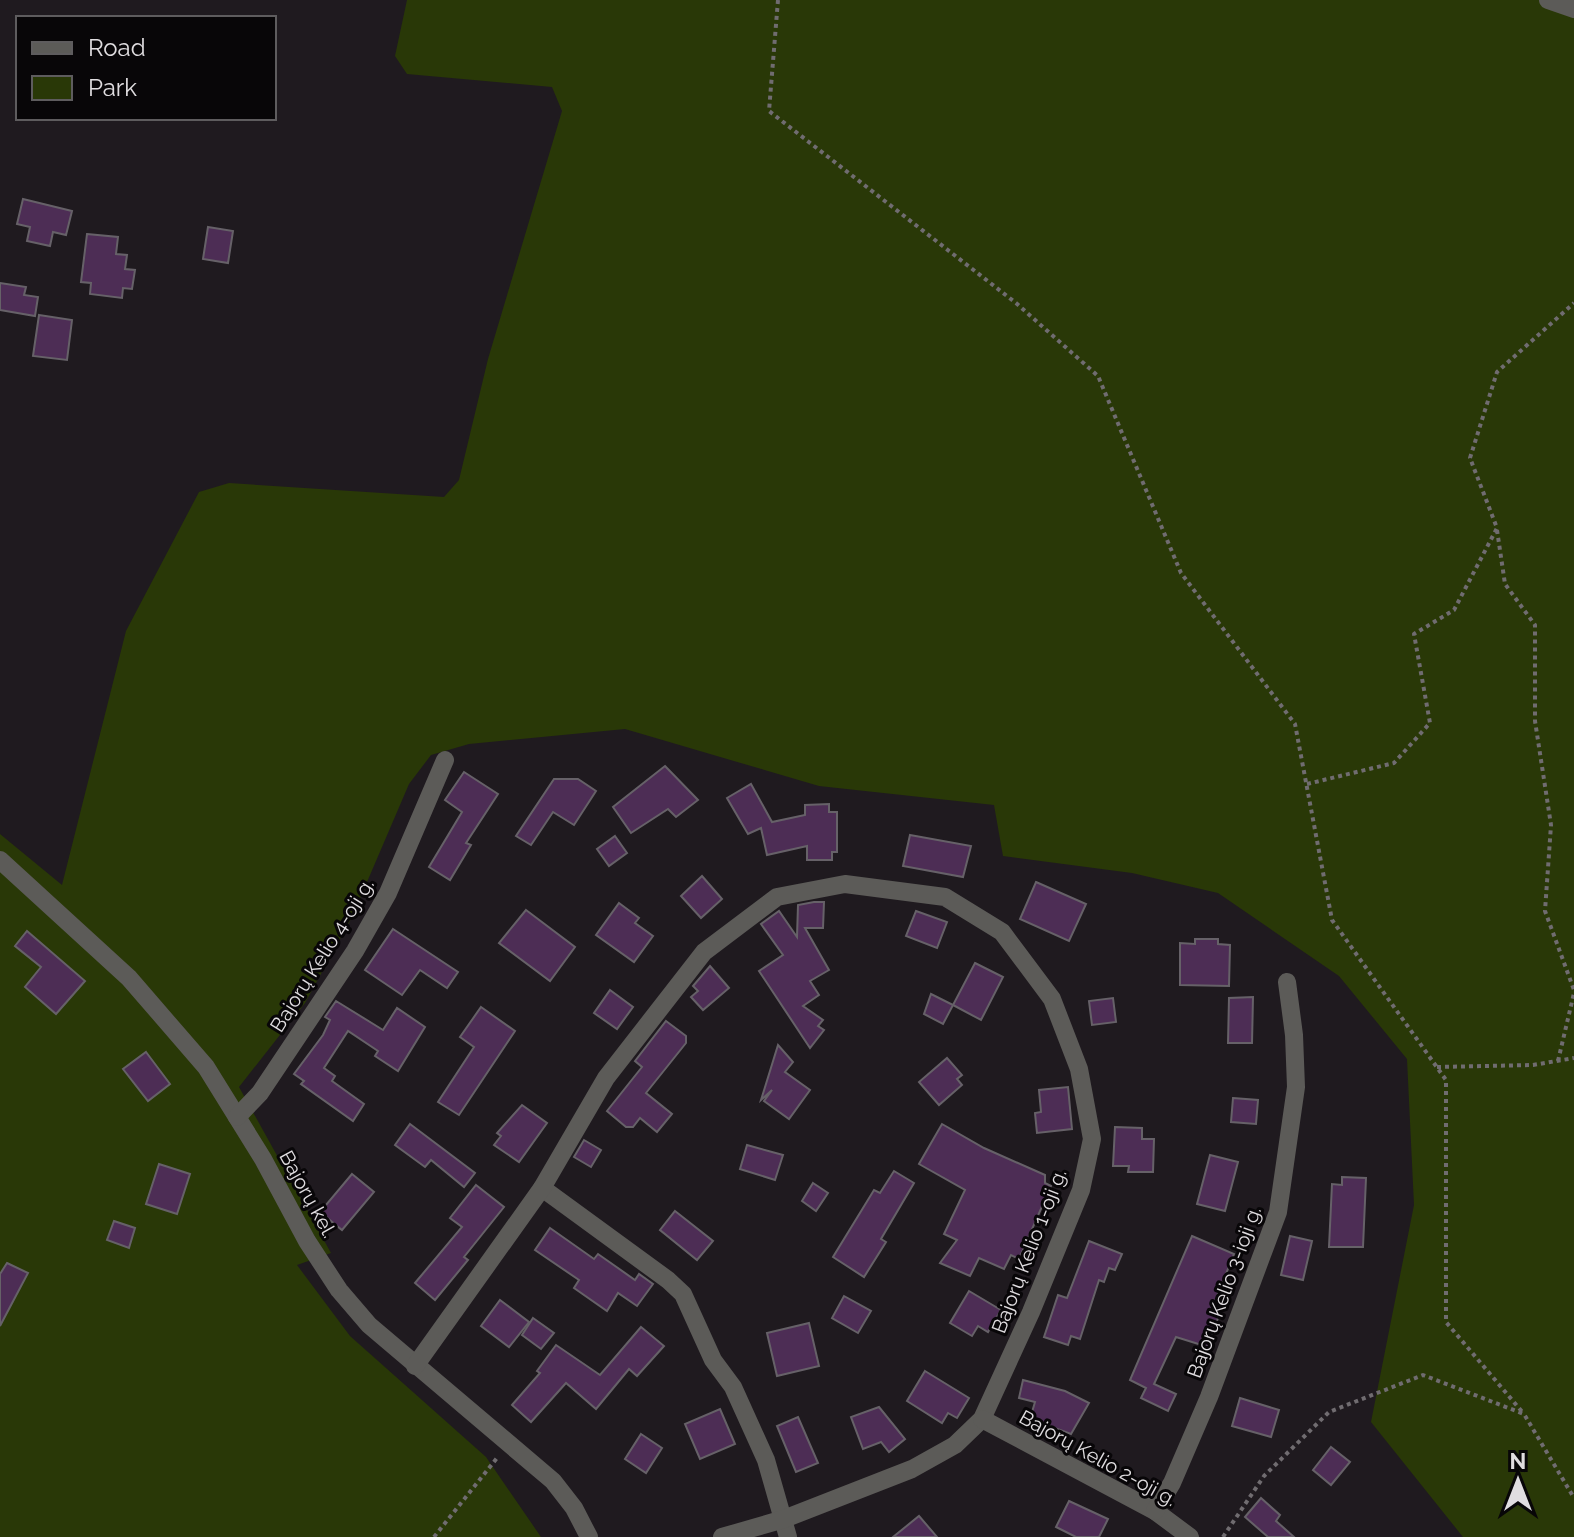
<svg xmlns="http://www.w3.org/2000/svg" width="1574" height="1537" viewBox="0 0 1574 1537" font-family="Raleway,sans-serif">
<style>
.green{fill:#293807}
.building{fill:#4d2d55;stroke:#666168;stroke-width:2}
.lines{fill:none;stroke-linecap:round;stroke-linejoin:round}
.path{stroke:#706c70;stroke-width:4;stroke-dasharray:4 4;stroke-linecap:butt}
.minor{stroke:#5c5b58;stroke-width:18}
.labels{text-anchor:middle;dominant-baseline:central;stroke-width:6;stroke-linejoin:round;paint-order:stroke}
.street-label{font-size:20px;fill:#e0dde0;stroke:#080608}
</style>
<rect width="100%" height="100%" fill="#1f1a1f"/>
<!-- green -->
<polygon class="green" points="407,0 1574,0 1574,1537 1463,1537 1371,1422 1414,1205 1407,1059 1339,976 1218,893 1132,873 1003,856 994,805 819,786 625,729 469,744 431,755 409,784 352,917 305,1003 239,1087 331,1253 297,1265 350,1336 486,1457 541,1537 0,1537 0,834 62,885 126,631 199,492 229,483 444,497 459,480 488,359 562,111 552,87 407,74 395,56"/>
<!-- building -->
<g class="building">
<polygon points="23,199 72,211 66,235 53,232 50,246 27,241 30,227 17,224"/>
<polygon points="208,227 233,231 228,263 203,259"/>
<polygon points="87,234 118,237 116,254 127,255 125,269 135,270 132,289 123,288 122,298 90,294 91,283 81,282"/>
<polygon points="0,283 26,287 24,295 38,297 35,316 0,310"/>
<polygon points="39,315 72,320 67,360 33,356"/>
<polygon points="665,766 698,800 676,817 668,809 631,833 613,807"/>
<polygon points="464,772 498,794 466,843 471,845 450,880 429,867 462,812 445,800"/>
<polygon points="554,779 578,779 596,791 574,825 553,812 531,845 516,836"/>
<polygon points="751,784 772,822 805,815 805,805 829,804 829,812 837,812 837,852 832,852 832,860 807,860 807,846 767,855 761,828 748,834 727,798"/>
<polygon points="910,835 971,846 963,877 903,866"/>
<polygon points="615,836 627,853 609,866 597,849"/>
<polygon points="702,876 722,899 701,918 681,896"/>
<polygon points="1036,882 1086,904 1069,941 1020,919"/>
<polygon points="814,902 824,902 823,928 805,928 829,970 810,981 819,995 803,1006 823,1020 818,1026 824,1030 810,1048 759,971 783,955 761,924 779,911 797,937 798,905"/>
<polygon points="619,903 639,918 635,923 653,936 634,962 596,935"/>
<polygon points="526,910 575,947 550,981 499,943"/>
<polygon points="916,911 947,922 937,948 906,936"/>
<polygon points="393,929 458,972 447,988 420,970 402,995 365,970"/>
<polygon points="27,931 85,981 56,1014 25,987 41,967 15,946"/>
<polygon points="1195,939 1218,939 1218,944 1230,945 1229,986 1180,985 1180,943 1195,944"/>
<polygon points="975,963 1003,977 981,1020 953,1005"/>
<polygon points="710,966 729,988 703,1010 691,997 698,991 693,986"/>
<polygon points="610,990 633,1007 617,1029 594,1013"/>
<polygon points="931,994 953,1005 943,1024 924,1014"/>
<polygon points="1253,997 1252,1043 1228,1043 1229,998"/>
<polygon points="1113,998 1116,1022 1092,1025 1089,1001"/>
<polygon points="336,1001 383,1030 397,1008 425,1027 398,1071 375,1056 378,1051 348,1031 324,1068 335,1076 332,1081 364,1104 353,1121 301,1084 304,1081 294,1074 323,1035 330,1020 325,1017"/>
<polygon points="481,1007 515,1031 459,1115 438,1102 474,1047 460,1037"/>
<polygon points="666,1021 686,1036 686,1043 646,1093 672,1114 657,1132 640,1118 633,1127 626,1127 607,1111 642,1067 635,1061"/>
<polygon points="778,1045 793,1062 785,1072 810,1090 789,1119 764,1101 772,1090 761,1100"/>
<polygon points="146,1052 170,1084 148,1101 123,1069"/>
<polygon points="947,1058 962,1075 957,1079 962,1085 939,1105 919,1082"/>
<polygon points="1068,1087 1072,1129 1037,1133 1035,1113 1041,1112 1039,1090"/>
<polygon points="1233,1098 1258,1100 1256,1124 1231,1122"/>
<polygon points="522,1105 547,1123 519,1162 494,1145 501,1136 497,1133"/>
<polygon points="410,1124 475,1173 464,1187 431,1160 425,1167 395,1145"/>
<polygon points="942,1124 984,1148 1045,1175 1045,1183 1051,1186 1019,1259 1011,1255 1004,1269 979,1258 970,1276 940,1263 957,1240 944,1234 965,1190 919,1164"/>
<polygon points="1115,1127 1142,1128 1142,1139 1154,1139 1153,1172 1128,1172 1129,1166 1113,1166"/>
<polygon points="584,1140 601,1150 591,1167 574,1157"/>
<polygon points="747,1145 783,1155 775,1180 740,1169"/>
<polygon points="1210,1155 1238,1162 1225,1211 1197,1204"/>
<polygon points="159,1164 190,1174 177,1214 146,1204"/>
<polygon points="894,1171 914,1183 881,1239 886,1242 864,1277 833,1257 874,1190 880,1193"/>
<polygon points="352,1174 374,1192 342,1230 320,1212"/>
<polygon points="1342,1177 1366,1178 1363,1247 1329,1247 1332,1184 1342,1185"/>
<polygon points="813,1183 828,1193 816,1211 802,1201"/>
<polygon points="476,1185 504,1207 464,1257 468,1260 435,1300 415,1283 462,1227 450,1218"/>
<polygon points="675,1211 713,1241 697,1260 660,1230"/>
<polygon points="114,1221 135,1228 129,1248 107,1240"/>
<polygon points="550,1228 594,1259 598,1254 635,1280 639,1274 653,1284 637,1306 618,1293 607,1311 574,1288 579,1280 535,1250"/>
<polygon points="1192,1236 1234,1254 1213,1306 1221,1309 1208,1347 1176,1337 1154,1384 1176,1394 1168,1411 1141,1398 1146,1388 1130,1380"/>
<polygon points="1290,1236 1312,1241 1303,1280 1281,1275"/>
<polygon points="1089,1241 1122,1254 1115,1270 1109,1268 1104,1282 1099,1280 1080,1339 1071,1336 1068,1345 1044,1337 1058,1295 1067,1298"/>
<polygon points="7,1263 28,1273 0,1326 0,1274"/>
<polygon points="969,1291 1001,1310 988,1332 978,1326 972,1336 950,1323"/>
<polygon points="844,1296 871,1311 858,1333 832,1318"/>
<polygon points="500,1300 529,1322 509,1347 481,1326"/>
<polygon points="533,1318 554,1333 541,1349 522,1335"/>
<polygon points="809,1323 819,1366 777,1376 767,1333"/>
<polygon points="641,1327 664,1346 637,1376 629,1369 596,1409 566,1383 531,1422 512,1405 540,1373 537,1371 556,1345 600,1375"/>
<polygon points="925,1371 969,1398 957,1418 948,1413 942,1423 907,1401"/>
<polygon points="1023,1380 1065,1391 1089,1403 1071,1434 1030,1419 1035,1402 1019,1398"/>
<polygon points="1240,1398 1279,1410 1271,1437 1232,1426"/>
<polygon points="879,1407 905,1439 889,1452 881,1442 863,1449 851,1417"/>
<polygon points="720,1409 735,1444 700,1459 685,1424"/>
<polygon points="798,1417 818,1463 796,1472 777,1426"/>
<polygon points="641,1434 662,1448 646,1473 625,1459"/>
<polygon points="1331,1447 1350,1462 1331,1485 1313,1470"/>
<polygon points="1261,1498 1280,1515 1276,1521 1294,1537 1268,1537 1245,1517"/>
<polygon points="1069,1501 1108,1519 1099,1537 1076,1537 1056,1527"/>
<polygon points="919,1516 937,1537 893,1537"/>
</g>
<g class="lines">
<!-- path -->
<g class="path">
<polyline points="778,0 769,111 1016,303 1098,376 1181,573 1295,724 1332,920 1446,1080 1446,1322 1524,1414"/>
<polyline points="1497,530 1505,584 1535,625 1535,721 1551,825 1545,911 1574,990"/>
<polyline points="1307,784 1394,763 1430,723 1414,634 1454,610 1497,528 1470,458 1497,372 1574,303"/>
<polyline points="1558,1061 1574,993"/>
<polyline points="1437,1067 1533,1065 1574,1058"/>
<polyline points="434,1537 497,1458"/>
<polyline points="1223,1537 1264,1476 1329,1412 1423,1375 1524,1414 1574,1498"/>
</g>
<!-- minor -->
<g class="minor">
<polyline points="1548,0 1574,9"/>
<polyline points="0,860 129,978 206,1067 263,1159 307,1241 339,1290 369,1325 553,1481 574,1508 589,1537"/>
<polyline points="237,1117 260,1093 355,951 388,893 445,760"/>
<polyline points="542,1188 668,1280 683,1294 713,1360 733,1387 766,1460 788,1537"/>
<polyline points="415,1366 542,1188 606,1078 704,952 777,897 845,884 945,897 1002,932 1052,999 1079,1069 1092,1139 1081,1190 1031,1312 982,1419 955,1445 912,1469 784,1519 722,1537"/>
<polyline points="982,1419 1155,1511 1190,1537"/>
<polyline points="1155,1511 1172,1483 1209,1397 1278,1212 1296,1087 1294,1035 1287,982"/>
</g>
</g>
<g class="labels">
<!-- street labels -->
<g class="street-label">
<text transform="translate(322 955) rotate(-58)">Bajorų Kelio 4-oji g.</text>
<text transform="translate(308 1194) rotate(61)">Bajorų kel.</text>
<text transform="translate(1029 1251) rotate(-69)">Bajorų Kelio 1-oji g.</text>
<text transform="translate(1224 1292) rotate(-70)">Bajorų Kelio 3-ioji g.</text>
<text transform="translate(1098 1458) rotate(29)">Bajorų Kelio 2-oji g.</text>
</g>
</g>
<!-- legend -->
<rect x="16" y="16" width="260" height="104" fill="#080608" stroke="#5e5c5e" stroke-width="2"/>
<rect x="32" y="42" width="40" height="12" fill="#5c5b58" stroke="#5e5c5e" stroke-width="2"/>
<text x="88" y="56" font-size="24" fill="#e0dde0">Road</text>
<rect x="32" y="76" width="40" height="24" fill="#293807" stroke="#5e5c5e" stroke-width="2"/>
<text x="88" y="96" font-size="24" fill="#e0dde0">Park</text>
<!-- north arrow -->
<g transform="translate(1518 1481)" stroke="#080608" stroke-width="6" paint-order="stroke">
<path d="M0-6L14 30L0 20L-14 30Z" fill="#e0dde0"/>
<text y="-12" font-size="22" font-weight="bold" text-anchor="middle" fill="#e0dde0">N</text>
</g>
</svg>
